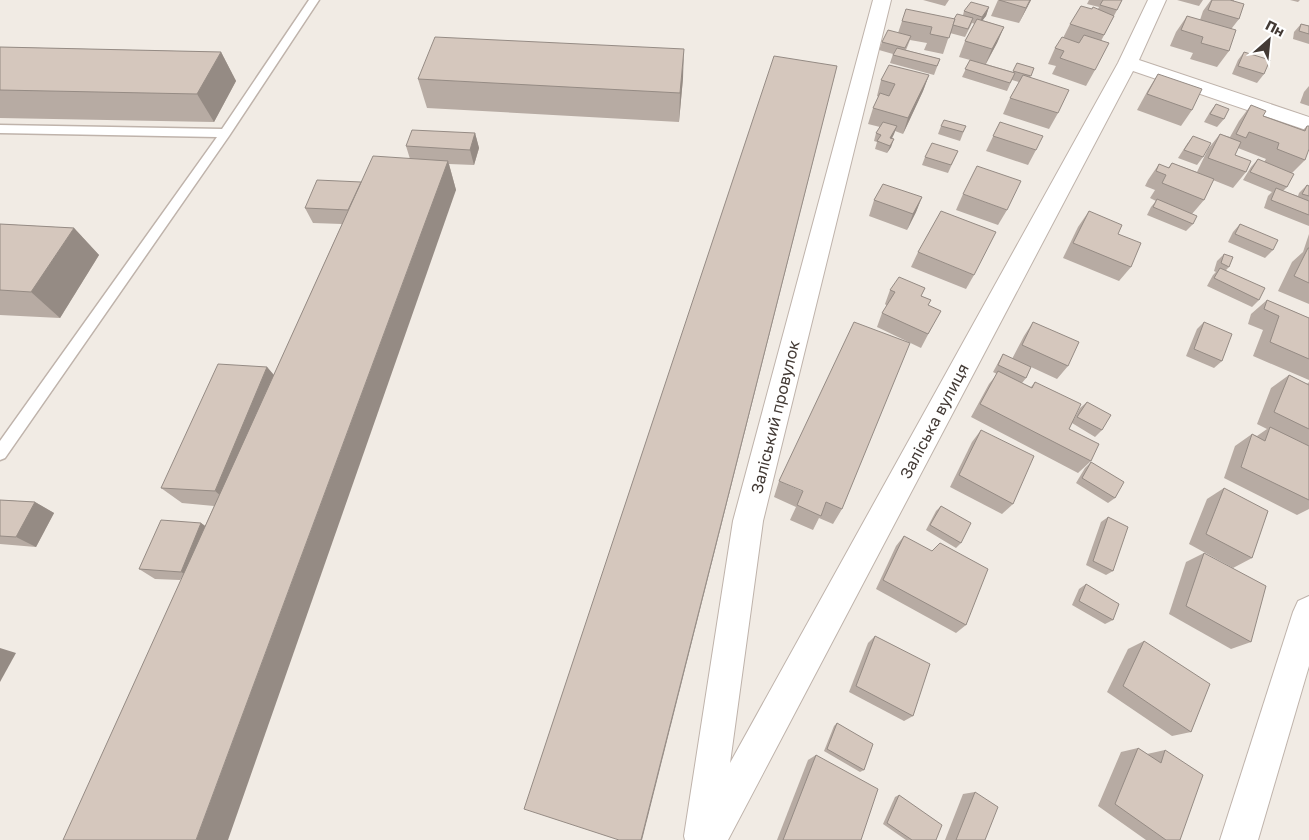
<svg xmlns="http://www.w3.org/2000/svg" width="1309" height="840" viewBox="0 0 1309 840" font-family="'Golos Text',sans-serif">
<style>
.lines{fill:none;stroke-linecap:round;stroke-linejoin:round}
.lane-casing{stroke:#bfb3ab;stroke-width:3}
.street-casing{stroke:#bfb3ab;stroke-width:2}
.lane{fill:#fff;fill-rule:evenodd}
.street{fill:#fff;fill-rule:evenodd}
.wall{fill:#b7aba3}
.shaded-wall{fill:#958b84}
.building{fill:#d5c7bd;stroke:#958b84}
.labels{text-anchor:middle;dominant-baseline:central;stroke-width:5;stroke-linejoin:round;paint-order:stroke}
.street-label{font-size:16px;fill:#433a35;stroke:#fff}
</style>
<rect width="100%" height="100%" fill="#f1ebe4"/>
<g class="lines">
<!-- lane casing -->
<g class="lane-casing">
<polygon id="lane" points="309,0 319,0 229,136 5,458 0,460 0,441 217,137 0,133 0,125 222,129"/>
</g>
<!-- street casing -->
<g class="street-casing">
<g id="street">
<polygon points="873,0 891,0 763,521 730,763 1118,63 1148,0 1166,0 1139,60 1309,117 1309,131 1133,71 728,840 685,840 684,836 733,521"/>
<polygon points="1309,596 1309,666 1258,840 1220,840 1293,612 1298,601"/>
</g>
</g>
<!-- lane -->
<use href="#lane" class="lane"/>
<!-- street -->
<use href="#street" class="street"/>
</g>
<!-- wall -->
<g class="wall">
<polygon points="923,0 949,0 945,6"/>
<polygon points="998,0 1031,0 1019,23 991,16"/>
<polygon points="1089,0 1122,0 1117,10 1101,41 1095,70 1086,86 1052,74 1056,66 1048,64 1055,48 1063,38 1070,24 1092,9 1098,9 1099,7 1087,4"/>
<polygon points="1177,0 1203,0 1199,6"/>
<polygon points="1211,0 1234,0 1234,1 1239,19 1232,28 1229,51 1217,67 1190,59 1193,53 1170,46 1176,32 1187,16 1200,20 1203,11"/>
<polygon points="1290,0 1300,0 1298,2"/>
<polygon points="989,7 986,16 982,20 1004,27 997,43 986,64 1013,72 1017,63 1034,68 1030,77 1058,113 1049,129 1003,114 1010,98 1019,82 1012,80 1007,91 962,77 970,60 959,57 965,41 975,24 972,23 965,37 950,33 943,54 924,50 927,43 910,40 906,50 940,59 934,75 890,63 893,54 879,50 882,42 898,33 902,21 954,19 963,15 964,11"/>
<polygon points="1301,24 1309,26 1309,44 1293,39 1294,32"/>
<polygon points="0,47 221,52 236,81 214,122 0,118"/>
<polygon points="1244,52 1264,74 1257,83 1232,74 1238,60"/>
<polygon points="1158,74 1192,110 1181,126 1137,110 1148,90"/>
<polygon points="929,75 923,91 903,134 895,131 892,139 891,147 887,153 875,149 877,142 874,141 876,133 880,127 868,124 873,108 879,97 877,96 881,80"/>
<polygon points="683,78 679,122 427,108 418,79"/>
<polygon points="1309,86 1309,106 1300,103 1304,92"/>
<polygon points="1216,104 1224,119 1217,127 1204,122 1210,112"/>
<polygon points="1251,105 1263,116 1303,130 1307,126 1305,160 1292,173 1287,187 1283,191 1298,196 1299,193 1307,185 1309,186 1309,226 1264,208 1268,196 1272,192 1243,180 1251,167 1258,159 1264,162 1266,159 1238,148 1235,155 1246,172 1233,188 1213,180 1204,200 1192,214 1193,224 1186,231 1147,215 1151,207 1156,201 1150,198 1155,190 1145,186 1148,180 1159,164 1168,168 1172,163 1197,172 1208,149 1220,134 1230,137 1239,121"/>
<polygon points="1000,122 1036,150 1028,165 986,151"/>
<polygon points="941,126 966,126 960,141 938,134"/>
<polygon points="475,133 479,148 474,165 449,164 456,190 180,580 155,579 139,569 201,523 205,526 214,506 182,503 161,488 267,367 274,375 342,224 313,223 305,208 361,182 410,159 406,146"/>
<polygon points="1193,136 1203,157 1197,165 1178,158 1187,144"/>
<polygon points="958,151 948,173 922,165 925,157"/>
<polygon points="963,194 1007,210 998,225 956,210"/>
<polygon points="922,197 916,212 907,230 869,216 874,200"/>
<polygon points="1089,211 1118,234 1131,267 1119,281 1063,258 1078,227"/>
<polygon points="0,224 74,228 99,255 60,318 0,315"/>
<polygon points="1240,224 1273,250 1265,258 1228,242 1233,232"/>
<polygon points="1309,234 1309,304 1278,291 1292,262 1303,252"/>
<polygon points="918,252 974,275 966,289 911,267"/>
<polygon points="1224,254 1229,267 1226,270 1259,300 1252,307 1207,286 1213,275 1216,272 1214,271 1217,261"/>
<polygon points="925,288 921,296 931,300 928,305 933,325 921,348 877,327 882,313 887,306 885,304 890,290"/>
<polygon points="1267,300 1309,318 1309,380 1253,356 1263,330 1248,324 1251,314"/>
<polygon points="1033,322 1068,366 1057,379 1031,367 1026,378 1022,383 1031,387 1035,382 1074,419 1080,408 1087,402 1102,430 1095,437 1072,423 1069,429 1091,461 1078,473 971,417 989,384 997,374 993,372 999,361 1003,354 1012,359 1024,336"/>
<polygon points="1204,322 1222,361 1214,368 1186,356 1197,329"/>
<polygon points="1289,375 1307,384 1309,382 1309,509 1297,515 1224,478 1235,446 1252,434 1257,436 1267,429 1257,424 1271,388"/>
<polygon points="981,430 1013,504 1002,514 950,487 972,442"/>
<polygon points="1091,462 1115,498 1108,503 1076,483 1085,468"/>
<polygon points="779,481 842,509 833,524 819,518 813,530 790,520 796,507 774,497"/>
<polygon points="1224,488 1252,558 1233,568 1189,544 1207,499"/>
<polygon points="0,500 35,502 54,513 36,547 0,544"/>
<polygon points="941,506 961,543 956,548 926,530 936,511"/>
<polygon points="1108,517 1113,571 1106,575 1086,565 1101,522"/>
<polygon points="904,536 966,625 956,633 876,589 896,546"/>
<polygon points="1204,553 1251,642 1231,649 1169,614 1186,562"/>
<polygon points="1086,584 1113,620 1105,624 1072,605 1079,589"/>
<polygon points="875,636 913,716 904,721 849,692 868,643"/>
<polygon points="1144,641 1191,732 1172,736 1107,692 1128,649"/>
<polygon points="837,723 864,770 860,772 824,751 834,726"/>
<polygon points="1138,748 1147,754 1165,750 1180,840 1146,840 1098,806 1121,752"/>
<polygon points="816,755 861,840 777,840 808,760"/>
<polygon points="975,792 985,840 945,840 963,794"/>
<polygon points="899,795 936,840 906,840 883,824 895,797"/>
</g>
<!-- shaded-wall -->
<g class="shaded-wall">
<polygon points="1030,0 1031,0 1019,23 1026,8"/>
<polygon points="989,7 986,16 979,25 982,17"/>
<polygon points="1004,27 997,43 985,65 992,49"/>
<polygon points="684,49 683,78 679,122 680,93"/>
<polygon points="221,52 236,81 214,122 197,94"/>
<polygon points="837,66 642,840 641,840"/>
<polygon points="929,75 923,91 903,134 908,118"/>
<polygon points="897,126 894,134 887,146 890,138"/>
<polygon points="475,133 479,148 474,165 470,150"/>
<polygon points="894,139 891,147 887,153 890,146"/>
<polygon points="448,161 456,190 228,840 196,840"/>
<polygon points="922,197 916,212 907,230 913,214"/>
<polygon points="74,228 99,255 60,318 31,292"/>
<polygon points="267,367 283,386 234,507 215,491"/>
<polygon points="35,502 54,513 36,547 16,537"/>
<polygon points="201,523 215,533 196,581 181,572"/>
<polygon points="0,648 16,653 0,682"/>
</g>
<!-- building -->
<g class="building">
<polygon points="999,0 1030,0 1026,8"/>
<polygon points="1103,0 1122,0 1117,10 1100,5"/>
<polygon points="1212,0 1230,0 1244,4 1239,19 1208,10"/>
<polygon points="971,2 989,7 982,17 964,11"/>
<polygon points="1081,6 1092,9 1093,7 1114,16 1104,35 1070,24"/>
<polygon points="906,9 955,19 949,38 930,34 932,27 902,21"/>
<polygon points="957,14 973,18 968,29 953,25 955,19 954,19"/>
<polygon points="1187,16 1236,30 1229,51 1201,43 1203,37 1181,30"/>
<polygon points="977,19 1004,27 992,49 965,41"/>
<polygon points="1301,24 1309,26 1309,34 1299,31"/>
<polygon points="888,30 911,36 905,48 882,42"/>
<polygon points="1084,35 1109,43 1095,70 1060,58 1064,51 1055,48 1062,37 1079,43"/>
<polygon points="435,37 684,49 680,93 418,79"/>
<polygon points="0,47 221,52 197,94 0,90"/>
<polygon points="897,48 940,59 937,66 893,55"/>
<polygon points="1244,52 1270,60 1264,74 1238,66"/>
<polygon points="774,56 837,66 641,840 619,840 524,809"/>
<polygon points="970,60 1015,73 1010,83 965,69"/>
<polygon points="1017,63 1034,68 1031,76 1013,71"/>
<polygon points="889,65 929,75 908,118 873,108 880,93 889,96 895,84 881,80"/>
<polygon points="1158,74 1202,89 1192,110 1147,94"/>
<polygon points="1023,75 1069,90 1058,113 1010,98"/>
<polygon points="1216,104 1229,109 1224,119 1210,114"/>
<polygon points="1251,105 1266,111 1263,116 1305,131 1307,126 1309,126 1309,149 1305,160 1277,149 1279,143 1249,132 1246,138 1236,134"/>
<polygon points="944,120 966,126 963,132 941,126"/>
<polygon points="883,122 897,126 890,138 894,139 890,146 877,141 881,135 876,133"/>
<polygon points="1000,122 1043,136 1036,150 993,136"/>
<polygon points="412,130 475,133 470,150 406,146"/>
<polygon points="1220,134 1241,142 1235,155 1251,161 1246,172 1208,158"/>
<polygon points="1193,136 1211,143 1203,157 1184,150"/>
<polygon points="932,143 958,151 951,165 925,157"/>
<polygon points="373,156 448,161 196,840 63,840"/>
<polygon points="1258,159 1294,174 1287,187 1250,172"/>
<polygon points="1172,163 1214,179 1204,200 1162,183 1166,175 1156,171 1159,164 1169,168"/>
<polygon points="977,166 1021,181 1007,210 963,194"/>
<polygon points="317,180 361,182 348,210 305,208"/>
<polygon points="883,184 922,197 913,214 874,200"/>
<polygon points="1307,185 1309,186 1309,196 1302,194"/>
<polygon points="1276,188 1309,201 1309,215 1271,200"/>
<polygon points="1157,199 1197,216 1193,224 1153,207"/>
<polygon points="941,211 996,232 974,275 918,252"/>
<polygon points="1089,211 1122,225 1118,234 1141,243 1131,267 1073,243"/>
<polygon points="0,224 74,228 31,292 0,290"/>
<polygon points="1240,224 1278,240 1273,250 1235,234"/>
<polygon points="1308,248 1309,248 1309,283 1294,276"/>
<polygon points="1224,254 1233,257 1229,267 1221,263"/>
<polygon points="1220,268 1265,288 1259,300 1214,278"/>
<polygon points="899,277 925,288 921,296 931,300 928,305 941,311 928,334 882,313 895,292 890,290"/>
<polygon points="1267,300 1309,318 1309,359 1270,342 1279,316 1264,309"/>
<polygon points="854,322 910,343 842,509 826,502 821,516 797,505 803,491 779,481"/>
<polygon points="1033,322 1079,342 1068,366 1022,345"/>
<polygon points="1204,322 1232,334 1222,361 1194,349"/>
<polygon points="1003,354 1031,367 1026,378 998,365"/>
<polygon points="218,364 267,367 215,491 161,488"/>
<polygon points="998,371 1032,388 1035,382 1081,404 1069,429 1099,444 1091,461 980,404"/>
<polygon points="1289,375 1309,385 1309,429 1274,412"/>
<polygon points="1087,402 1111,415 1102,430 1077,417"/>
<polygon points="1270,427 1309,446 1309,500 1241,467 1252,434 1265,441"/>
<polygon points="981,430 1034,456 1013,504 959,475"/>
<polygon points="1091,462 1124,482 1115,498 1082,478"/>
<polygon points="1224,488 1268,511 1252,558 1206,534"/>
<polygon points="0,500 35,502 16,537 0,536"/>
<polygon points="941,506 971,523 961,543 930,525"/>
<polygon points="1108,517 1128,527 1113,571 1093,561"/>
<polygon points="161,520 201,523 181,572 139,569"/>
<polygon points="904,536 932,551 940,543 988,569 966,625 883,580"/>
<polygon points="1204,553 1266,586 1251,642 1186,606"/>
<polygon points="1086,584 1119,604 1113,620 1079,601"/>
<polygon points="875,636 930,664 913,716 856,686"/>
<polygon points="1144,641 1210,684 1191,732 1123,686"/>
<polygon points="837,723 873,744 864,770 827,749"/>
<polygon points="1138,748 1161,763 1165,750 1203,775 1180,840 1166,840 1115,804"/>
<polygon points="816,755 878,789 861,840 783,840"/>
<polygon points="975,792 998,807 985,840 956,840"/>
<polygon points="899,795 942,825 936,840 912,840 887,823"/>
</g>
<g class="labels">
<!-- street labels -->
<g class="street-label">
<text transform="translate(775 417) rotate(-76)">Заліський провулок</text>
<text transform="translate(934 421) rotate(-62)">Заліська вулиця</text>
</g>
</g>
<!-- north arrow -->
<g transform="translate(1269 40) rotate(27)" stroke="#ffffff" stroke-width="4" paint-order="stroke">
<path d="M0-4L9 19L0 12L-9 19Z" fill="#433a35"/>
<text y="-8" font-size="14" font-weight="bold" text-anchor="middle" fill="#433a35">Пн</text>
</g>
</svg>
